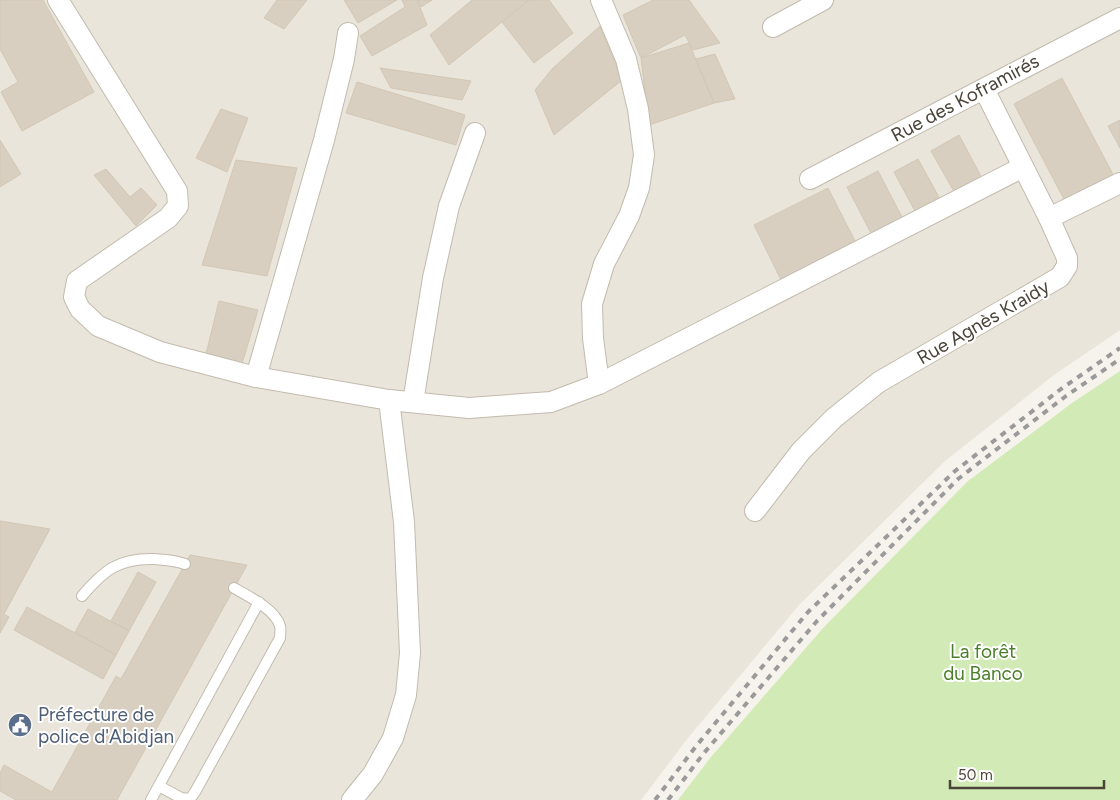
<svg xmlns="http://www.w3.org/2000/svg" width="1120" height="800" viewBox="0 0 1120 800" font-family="Figtree,sans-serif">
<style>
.residential{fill:#eae5da}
.green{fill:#d2eab5}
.building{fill:#d8cfc1;stroke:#d3c7b4}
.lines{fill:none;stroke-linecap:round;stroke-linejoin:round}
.service-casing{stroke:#c2bbae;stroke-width:12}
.minor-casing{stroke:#c2bbae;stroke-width:22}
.service{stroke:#fff;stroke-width:10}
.minor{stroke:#fff;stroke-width:20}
.rail{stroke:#9a9a9a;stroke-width:4;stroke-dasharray:6 6;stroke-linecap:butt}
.labels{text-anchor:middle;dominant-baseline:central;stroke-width:4;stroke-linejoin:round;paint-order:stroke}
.street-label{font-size:19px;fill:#4b4439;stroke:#fff}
.park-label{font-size:19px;fill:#4a7f2a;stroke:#fff}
.service-label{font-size:19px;fill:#4e5e75;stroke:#fff;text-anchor:start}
</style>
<rect width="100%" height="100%" fill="#f6f3ec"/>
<!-- residential -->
<polygon class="residential" points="0,0 1120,0 1120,330 1054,375 945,461 799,605 688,738 641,800 0,800"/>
<!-- green -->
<polygon class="green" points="1120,371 1120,800 678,800 711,757 824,627 968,481 1072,403"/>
<!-- building -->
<g class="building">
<polygon points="0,0 43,0 94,92 22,131 1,92 18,82 0,49"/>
<polygon points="277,0 307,0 284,29 264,18"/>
<polygon points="344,0 397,0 358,23"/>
<polygon points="402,0 417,0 427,25 372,56 360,36 405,7"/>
<polygon points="418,0 432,0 421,7"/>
<polygon points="472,0 529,0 449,65 430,35"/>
<polygon points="529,0 549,0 573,33 534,63 502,22"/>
<polygon points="653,0 689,0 720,43 693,50 685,35 641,58 623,15"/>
<polygon points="600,26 622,80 554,135 535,90 553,68"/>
<polygon points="689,43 714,103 649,125 641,58"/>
<polygon points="715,54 735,99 714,103 696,59"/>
<polygon points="380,68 471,81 462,100 391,88"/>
<polygon points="1062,78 1116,180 1067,205 1014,104"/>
<polygon points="357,82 465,115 456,145 346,113"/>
<polygon points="221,109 248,118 227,172 196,158"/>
<polygon points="1120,120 1120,148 1108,126"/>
<polygon points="959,135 983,180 956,195 931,151"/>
<polygon points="0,140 21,174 0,187"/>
<polygon points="918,159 941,201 916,213 894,172"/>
<polygon points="236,160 297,168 267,276 202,265"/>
<polygon points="106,169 130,197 141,188 157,205 136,226 94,175"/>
<polygon points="878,171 903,219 872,235 847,187"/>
<polygon points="828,188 856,243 781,280 754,225"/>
<polygon points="219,301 258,310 242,364 206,354"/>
<polygon points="0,521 50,529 4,614 9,617 0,633"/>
<polygon points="190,555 247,565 117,800 16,800 0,791 0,773 4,765 52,792 116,676 121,679"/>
<polygon points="138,572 156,582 129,631 111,621"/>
<polygon points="27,607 116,655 103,679 14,630"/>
<polygon points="88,609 129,631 116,655 75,632"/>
</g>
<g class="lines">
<!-- service casing -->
<g class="service-casing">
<g id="service">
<path d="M82,596C104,570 119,558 154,559C165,560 174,560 185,564"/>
<path d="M159,786L181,798L190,799L195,792L280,638C280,634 281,629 280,626C276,610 248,596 234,588"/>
<polyline points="151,800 259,602"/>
</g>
</g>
<!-- minor casing -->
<g class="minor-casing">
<g id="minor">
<polyline points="58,0 177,191 178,206 168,218 77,281 74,297 80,309 98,326 160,352 256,377 389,400 469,408 551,402 599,384 1023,167"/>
<polyline points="773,27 823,0"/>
<polyline points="810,179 1120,18"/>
<polyline points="1049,218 1120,183"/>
<polyline points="256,377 324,140 344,59 348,33"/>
<polyline points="599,384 593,338 592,304 604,264 629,216 639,188 644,155 638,109 626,59 601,0"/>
<polyline points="413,402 433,278 449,206 475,133"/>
<polyline points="755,511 801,451 834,418 879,382 1060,277 1067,266 1067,258 1049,218 984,89"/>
<polyline points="352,800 373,774 393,738 406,695 410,653 404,522 389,400"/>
</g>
</g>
<!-- service -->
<use href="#service" class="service"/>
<!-- minor -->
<use href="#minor" class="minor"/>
<!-- rail -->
<g class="rail">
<polyline points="655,800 697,745 808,612 955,471 1061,389 1120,348"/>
<polyline points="668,800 704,753 817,621 958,479 1066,396 1120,359"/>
</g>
</g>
<!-- icons -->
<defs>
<g id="civic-disc" transform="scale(1.25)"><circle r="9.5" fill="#5c6f8a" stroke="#fff"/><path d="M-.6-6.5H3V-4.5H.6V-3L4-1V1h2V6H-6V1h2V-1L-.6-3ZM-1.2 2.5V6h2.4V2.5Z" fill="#fff"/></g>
</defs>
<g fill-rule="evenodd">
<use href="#civic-disc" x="20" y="725"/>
</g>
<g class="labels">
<!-- street labels -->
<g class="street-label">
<text transform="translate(965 98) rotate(-28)">Rue des Koframirés</text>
<text transform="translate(983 322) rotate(-30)">Rue Agnès Kraidy</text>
</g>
<!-- park labels -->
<g class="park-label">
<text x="983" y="651">La forêt<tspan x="983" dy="22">du Banco</tspan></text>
</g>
<!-- service labels -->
<g class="service-label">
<text x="38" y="714">Préfecture de<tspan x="38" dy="22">police d'Abidjan</tspan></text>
</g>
</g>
<!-- scale -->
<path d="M950 780v8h154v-8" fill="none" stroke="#4b4439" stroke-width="2.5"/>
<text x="958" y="780" font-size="15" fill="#4b4439" stroke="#ffffff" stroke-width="4" paint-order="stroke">50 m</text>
</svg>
